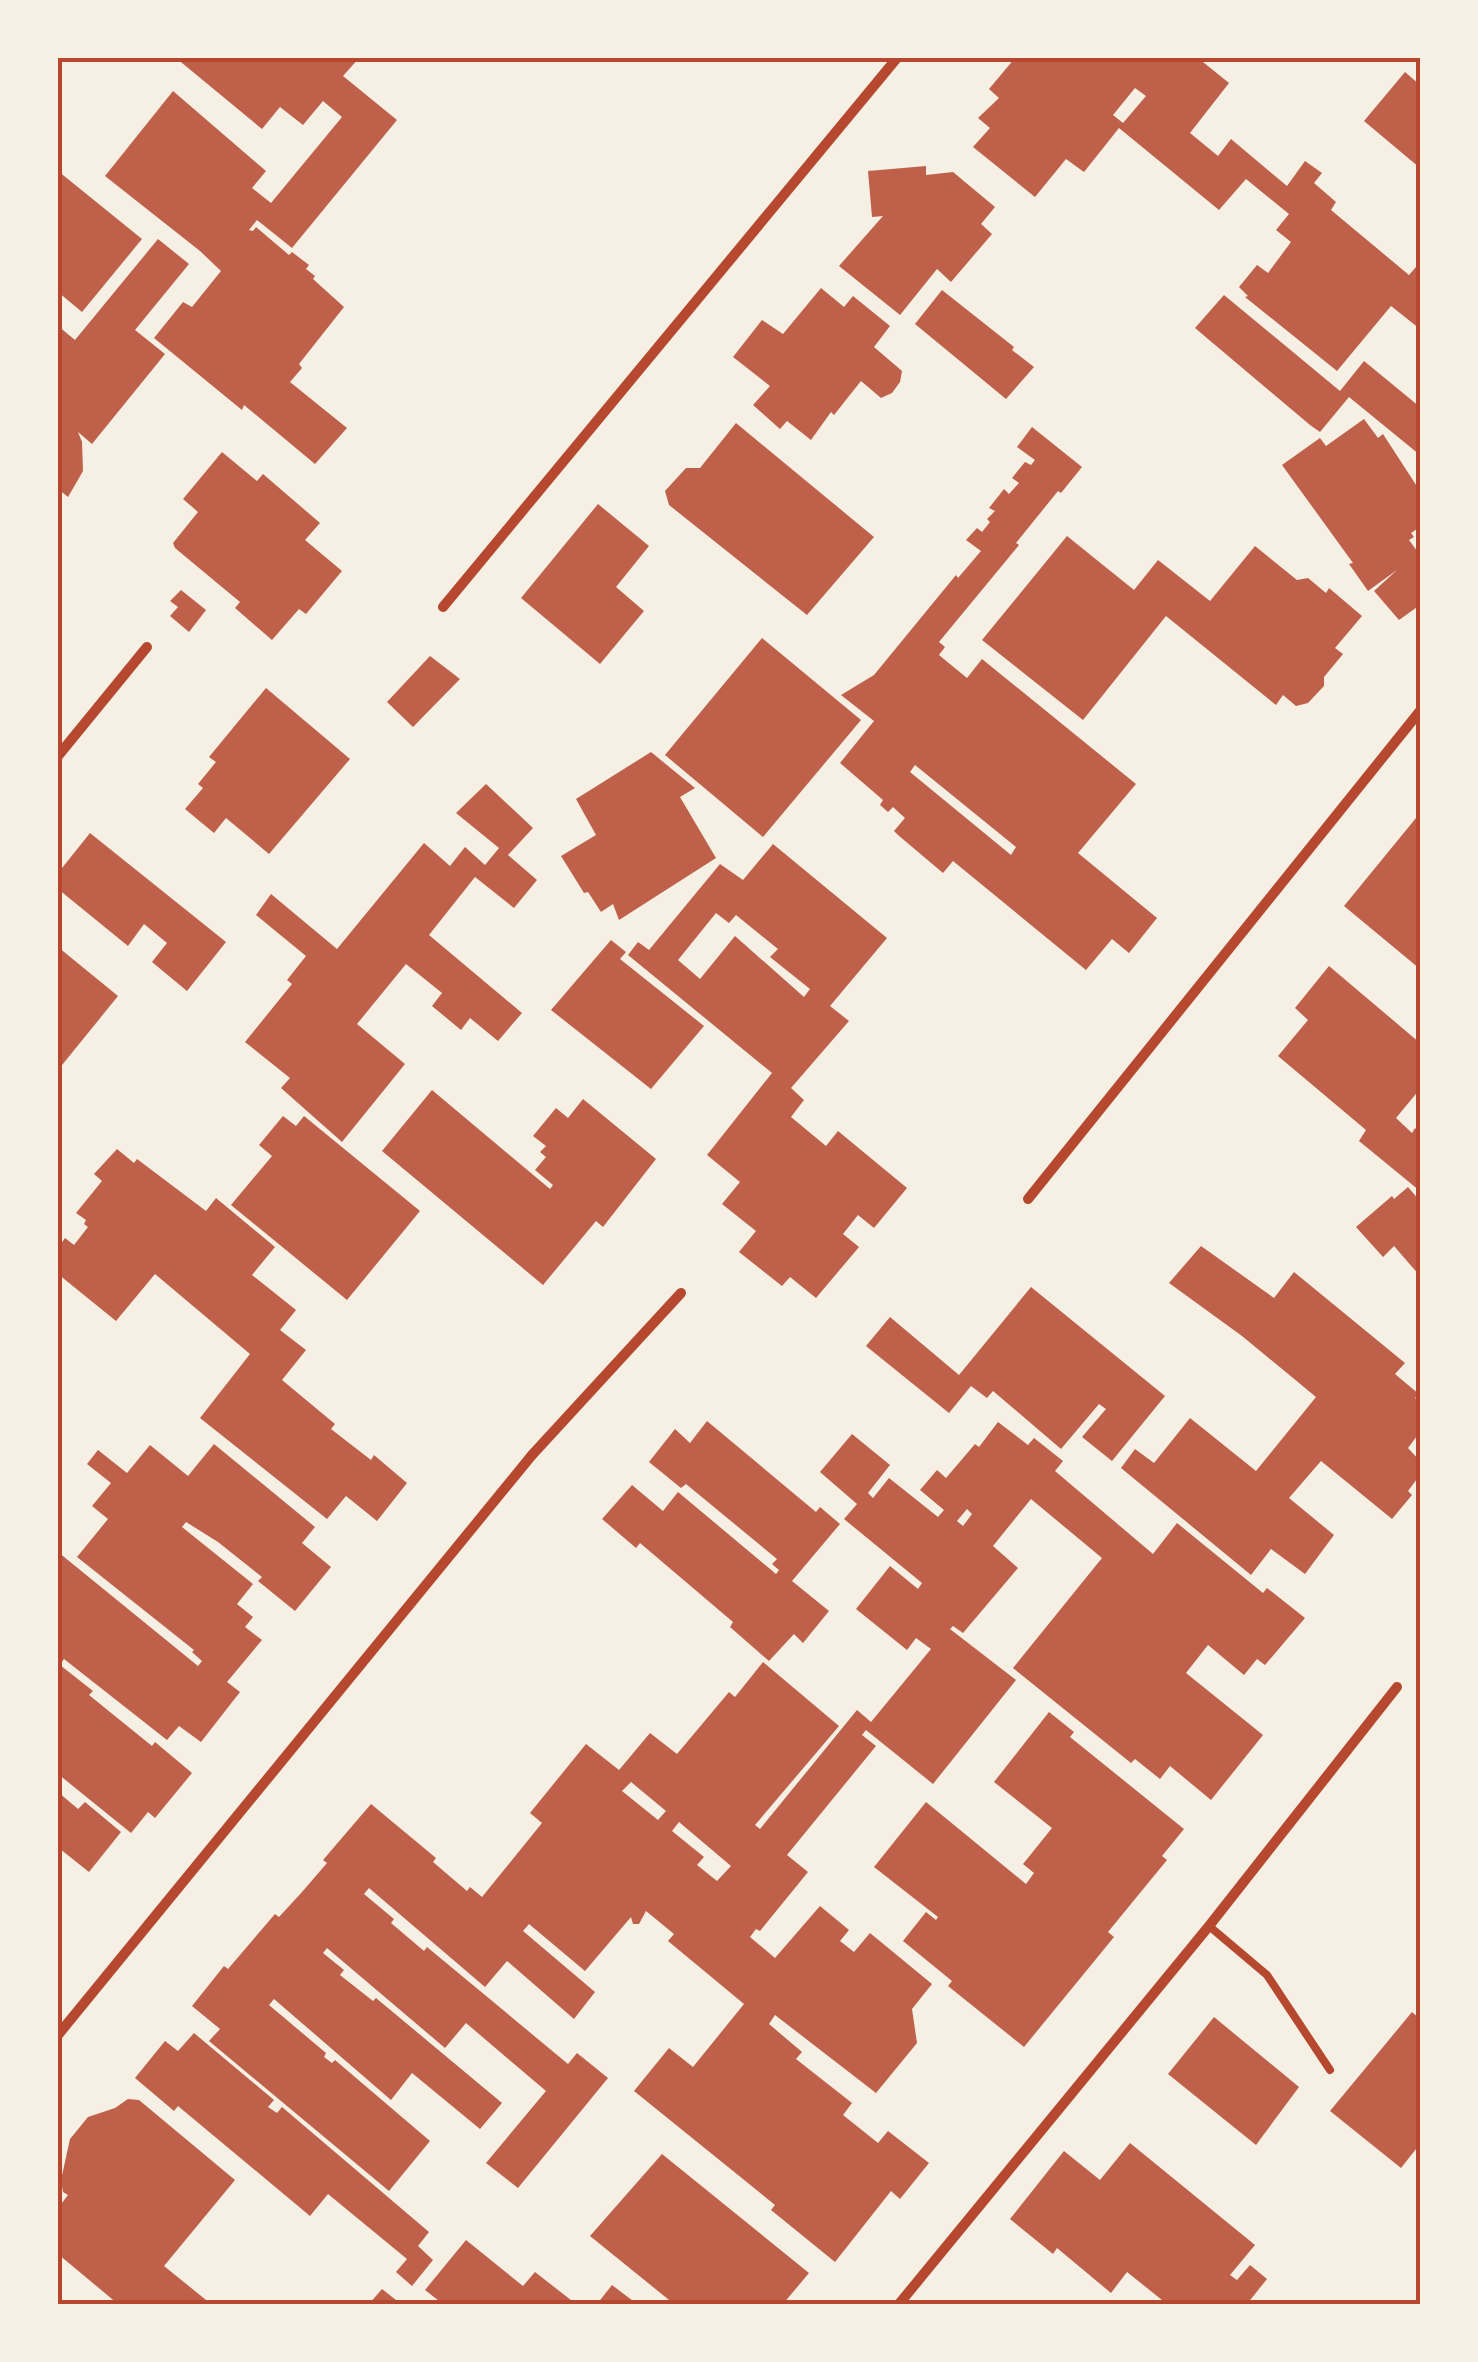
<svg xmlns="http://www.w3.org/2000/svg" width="1478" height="2362" viewBox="0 0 1478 2362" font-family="Quicksand,sans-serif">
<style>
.building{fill:#bf614a;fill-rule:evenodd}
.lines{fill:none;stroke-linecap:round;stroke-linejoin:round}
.service{stroke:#b5482f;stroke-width:8}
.minor{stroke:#b5482f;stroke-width:10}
.neatline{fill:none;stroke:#b5482f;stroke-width:4}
</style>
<rect width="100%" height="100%" fill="#f6efe4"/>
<!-- building -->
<g class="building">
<polygon points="176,58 359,58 343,76 397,120 292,248 257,220 249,230 253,231 256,227 289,255 292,252 309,265 306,269 315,276 313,279 344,307 299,364 302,368 290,382 347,428 315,464 244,405 242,410 154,338 183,302 192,307 221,271 200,251 105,176 173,91 266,171 252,188 271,203 342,117 323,101 303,125 280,107 262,129"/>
<path d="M1015,58H1198L1229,83L1190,133L1218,156L1231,139L1287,186L1305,161L1322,173L1314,183L1336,202L1331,210L1409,275L1416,267L1420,271V329L1391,306L1337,371L1245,297L1248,296L1239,287L1257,265L1268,273L1291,242L1276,230L1289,214L1246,179L1219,210L1119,128L1084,172L1066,159L1035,197L973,147L990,128L978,118L999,98L989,89ZM1135,88L1146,96L1123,123L1113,115Z"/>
<polygon points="1405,72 1420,85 1420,168 1364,121"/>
<polygon points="926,166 926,175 953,172 995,207 981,224 992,234 951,282 937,269 900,315 839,266 883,216 872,217 868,171"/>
<polygon points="58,171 142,239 82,312 58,292"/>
<polygon points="158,239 189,264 135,330 165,354 92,444 78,432 82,442 83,471 68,497 58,489 58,326 75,340"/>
<polygon points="821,288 844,307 853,296 890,326 874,347 902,371 900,382 892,393 881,398 861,381 834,415 831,412 811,440 787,421 780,429 753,405 770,386 733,357 762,320 783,334"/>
<polygon points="942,290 1014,347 1012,350 1034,367 1006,399 915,324"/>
<polygon points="1224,295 1340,391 1364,361 1420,407 1420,455 1349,397 1320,432 1310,425 1195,328"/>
<polygon points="1364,419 1378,438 1383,434 1420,491 1420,527 1411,533 1414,537 1409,540 1420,555 1420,605 1399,620 1374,591 1397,570 1368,591 1349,564 1353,563 1282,465 1320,438 1326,446"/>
<polygon points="736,423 874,537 807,615 669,505 665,491 686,468 700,468"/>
<path d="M1032,427L1082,467L1061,493L1058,491L1016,543L1019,545L939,642L945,647L939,655L967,678L982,659L1136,784L1078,853L1157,918L1129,953L1112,939L1086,970L953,861L943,873L898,835L894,831L905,818L893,807L888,812L880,805L883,800L840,763L874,721L841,695L874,675L956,575L958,578L981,551L966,540L977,528L982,532L990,522L987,519L995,511L989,508L1004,489L1009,494L1019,483L1012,478L1025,462L1031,465L1035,460L1017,447ZM915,765L1016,847L1011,855L910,772Z"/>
<polygon points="222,452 257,481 263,474 320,523 305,540 342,571 306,614 299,609 272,640 235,608 240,602 175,548 173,543 198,512 183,499"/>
<polygon points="598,504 649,546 616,587 644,611 600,664 521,598"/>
<polygon points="1067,536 1134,590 1158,560 1210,601 1255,546 1297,580 1308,578 1326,593 1329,588 1362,616 1335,648 1343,654 1324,677 1324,686 1308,703 1296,706 1283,695 1276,705 1166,616 1083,720 982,640"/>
<polygon points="181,590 206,610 189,632 170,616 178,607 170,601"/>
<polygon points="762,638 861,720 763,837 665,755"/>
<polygon points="430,656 460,679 413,727 387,702"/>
<polygon points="266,688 350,759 269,854 226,818 214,833 185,809 203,788 198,784 216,762 209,757"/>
<polygon points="651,752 695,788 680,797 716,858 619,920 613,904 601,912 588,892 584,893 561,856 596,835 576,799"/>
<polygon points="486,784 533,828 508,855 537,880 514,908 475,877 429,935 522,1013 498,1041 470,1018 461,1030 432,1006 442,993 406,964 357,1024 405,1064 342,1142 281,1088 290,1078 245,1042 292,984 287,980 306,956 256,915 271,894 337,949 424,843 450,866 465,847 485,865 499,848 456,813"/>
<polygon points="1416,818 1420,822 1420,969 1344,906"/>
<polygon points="90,833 226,942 187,991 152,962 167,943 144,924 128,946 58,889 58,873"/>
<path d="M773,844L887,938L830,1006L849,1021L791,1088L804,1100L791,1117L826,1146L838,1131L907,1188L874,1228L858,1215L843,1234L859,1247L816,1298L790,1277L782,1286L739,1252L756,1231L722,1204L740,1182L707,1155L772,1073L628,955L638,942L649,950L720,864L743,880ZM716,913L729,923L736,915L778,949L770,957L810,989L804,997L735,936L700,979L678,960Z"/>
<polygon points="611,940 626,952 620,959 704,1026 651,1089 551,1010"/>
<polygon points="58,947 118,996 58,1070"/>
<polygon points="1329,966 1420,1043 1420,1089 1396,1118 1412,1133 1415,1128 1420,1133 1420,1191 1359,1141 1366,1130 1278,1056 1308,1020 1295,1008"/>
<polygon points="432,1090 550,1189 553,1185 535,1170 546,1157 540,1152 546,1146 533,1136 556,1108 568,1118 583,1099 656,1159 603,1227 596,1221 543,1285 382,1151"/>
<polygon points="283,1116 296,1126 304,1116 420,1211 347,1300 231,1205 272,1156 259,1145"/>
<polygon points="117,1149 134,1163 137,1159 206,1211 216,1198 275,1247 252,1275 296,1310 280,1330 306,1350 282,1380 335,1424 331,1429 371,1460 374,1455 407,1483 377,1521 346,1496 327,1519 200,1418 250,1354 155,1274 116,1321 58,1274 58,1248 65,1238 74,1245 88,1227 84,1224 86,1220 76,1213 102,1181 94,1174"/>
<polygon points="1408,1187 1420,1201 1420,1276 1394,1246 1383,1257 1356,1227 1392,1196 1394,1199"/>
<polygon points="1201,1246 1274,1298 1294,1272 1405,1363 1395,1374 1420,1395 1415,1398 1420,1403 1420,1432 1408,1448 1420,1461 1420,1475 1408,1491 1412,1495 1392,1519 1321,1461 1289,1498 1334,1535 1305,1574 1271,1549 1251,1575 1121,1468 1135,1449 1154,1463 1190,1418 1256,1471 1316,1397 1242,1336 1169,1283"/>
<polygon points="1031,1287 1165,1396 1112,1461 1082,1437 1106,1409 1099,1404 1061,1449 993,1391 987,1398 971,1386 949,1413 866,1346 890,1317 959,1375"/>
<polygon points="707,1421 816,1512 820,1507 840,1524 792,1581 829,1611 803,1643 794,1634 769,1661 730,1627 733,1622 640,1543 636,1548 602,1519 632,1485 663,1511 678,1492 776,1574 779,1570 772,1564 777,1559 686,1484 681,1488 649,1462 675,1429 690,1443"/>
<path d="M998,1422L1028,1445L1034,1438L1063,1461L1055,1471L1153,1554L1177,1523L1263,1593L1267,1588L1305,1618L1265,1665L1257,1659L1244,1675L1208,1645L1186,1673L1263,1735L1211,1800L1170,1766L1160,1779L1135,1759L1131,1763L1013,1668L1102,1558L1031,1499L993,1546L1018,1568L963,1633L953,1626L950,1629L1016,1680L933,1784L866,1730L862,1735L876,1746L787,1855L808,1872L760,1931L756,1929L750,1937L775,1958L820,1906L849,1930L840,1941L854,1952L870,1933L932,1984L912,2009L917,2043L876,2093L775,2015L769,2024L802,2052L796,2059L852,2103L843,2115L878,2143L888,2131L929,2163L900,2199L891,2191L835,2262L771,2210L775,2205L634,2091L669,2048L693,2067L744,2004L668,1941L674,1934L646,1911L639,1924H633L631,1917L585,1971L529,1924L523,1931L595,1992L574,2019L507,1961L485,1987L369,1888L364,1894L394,1919L391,1923L424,1951L427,1947L568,2064L577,2053L608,2078L518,2188L486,2163L546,2091L466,2023L445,2048L327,1948L323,1953L344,1970L340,1975L373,2001L376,1998L502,2103L480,2129L412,2073L391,2100L274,1999L269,2005L326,2053L324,2057L332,2063L335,2060L430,2141L389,2191L209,2041L220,2029L192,2006L224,1966L228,1969L275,1914L279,1917L302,1892L327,1863L323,1860L371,1804L436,1858L433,1862L467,1891L470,1887L482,1897L542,1823L530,1813L586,1744L619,1770L650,1733L677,1754L729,1692L735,1697L763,1662L839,1726L755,1825L760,1829L857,1710L871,1722L931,1649L916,1638L907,1650L856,1609L890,1566L918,1589L922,1583L844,1519L857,1504L820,1472L852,1434L890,1465L868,1493L873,1498L889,1478L938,1517L944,1510L920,1490L937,1470L946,1478L975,1444L979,1447ZM967,1509L972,1514L963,1526L957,1521ZM631,1782L666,1811L658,1820L622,1791ZM679,1822L731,1866L717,1881L697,1865L704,1857L672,1831Z"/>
<polygon points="214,1444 315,1527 302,1543 331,1567 295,1611 258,1581 262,1577 218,1542 186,1522 182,1527 253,1584 237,1604 253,1617 245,1627 262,1640 227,1682 240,1692 201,1742 179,1726 167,1740 64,1659 60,1665 93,1691 89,1695 152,1746 155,1742 192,1773 155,1818 148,1812 131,1833 58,1774 58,1552 198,1666 202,1661 192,1652 194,1650 77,1557 108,1519 92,1506 111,1483 87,1464 98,1450 127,1473 150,1445 188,1476"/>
<polygon points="1049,1712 1074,1732 1070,1737 1184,1829 1162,1856 1167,1860 1108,1932 1114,1937 1024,2047 948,1986 952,1981 903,1941 926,1912 936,1920 938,1917 874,1867 926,1802 1026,1884 1034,1873 1023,1864 1052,1828 994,1782"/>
<polygon points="58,1792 78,1809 85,1802 121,1832 89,1872 60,1849 58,1852"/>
<polygon points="1412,2012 1420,2019 1420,2144 1401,2168 1330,2111"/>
<polygon points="1214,2017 1299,2087 1256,2145 1168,2074"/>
<polygon points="194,2033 274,2100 268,2107 277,2113 282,2107 429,2232 418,2246 433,2260 412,2286 396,2272 407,2259 328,2194 310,2216 178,2106 174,2111 135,2078 165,2041 178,2051"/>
<polygon points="128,2099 139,2100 235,2180 164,2266 211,2304 118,2304 58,2254 58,2208 68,2195 63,2192 61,2180 70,2139 88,2117 115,2108"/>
<polygon points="1130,2143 1255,2245 1230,2275 1237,2280 1250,2265 1267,2279 1247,2304 1167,2304 1127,2272 1111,2293 1057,2248 1053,2254 1010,2219 1064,2151 1100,2180"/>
<polygon points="662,2154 809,2273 783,2304 683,2304 679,2302 674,2304 590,2236"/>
<polygon points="466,2240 523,2286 535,2272 576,2304 443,2304 425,2290"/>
<polygon points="612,2285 637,2304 597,2304"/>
<polygon points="382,2289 401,2304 369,2304"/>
</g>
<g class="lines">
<!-- service -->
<polyline class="service" points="1209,1926 1267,1975 1330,2070"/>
<!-- minor -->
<g class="minor">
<polyline points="443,607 897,58"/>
<polyline points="58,756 147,647"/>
<polyline points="1028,1199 1420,711"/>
<polyline points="58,2035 532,1455 681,1293"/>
<polyline points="899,2304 1209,1926 1397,1687"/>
</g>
</g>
<!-- border -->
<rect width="1478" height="2362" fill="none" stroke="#f6efe4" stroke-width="120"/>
<rect x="60" y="60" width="1358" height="2242" class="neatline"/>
</svg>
